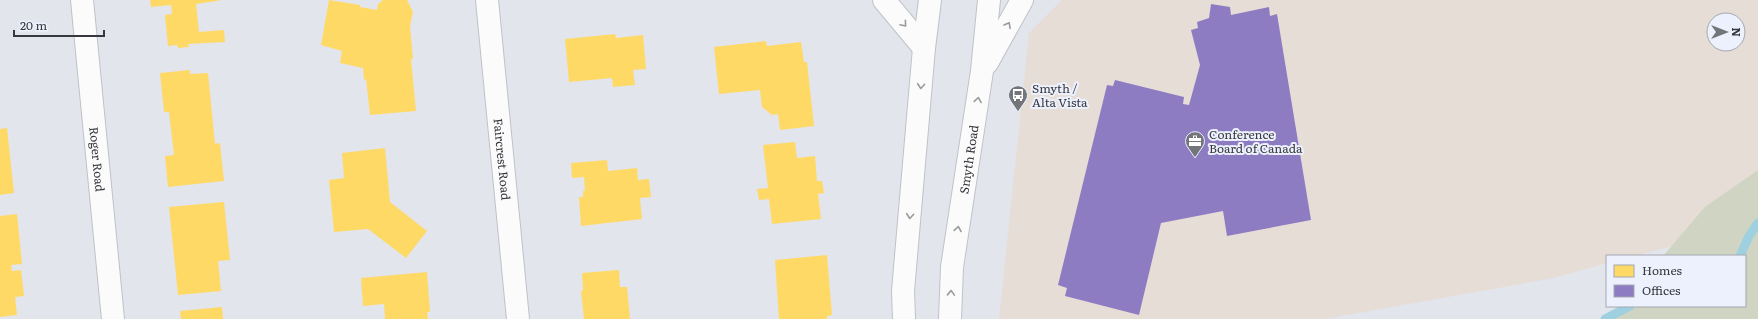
<svg xmlns="http://www.w3.org/2000/svg" width="1758" height="319" viewBox="0 0 1758 319" font-family="Literata,serif">
<style>
.commercial{fill:#e6ddd7;fill-rule:evenodd}
.green{fill:#d0d4c2}
.homes{fill:#ffd966}
.offices{fill:#8e7cc3}
.lines{fill:none;stroke-linecap:round;stroke-linejoin:round}
.stream{stroke:#9fd0df;stroke-width:9}
.minor-casing{stroke:#bfc2c7;stroke-width:24}
.secondary-casing{stroke:#bfc2c7;stroke-width:24}
.minor{stroke:#fbfbfc;stroke-width:22}
.secondary{stroke:#fbfbfc;stroke-width:22}
.oneway{stroke:#999a9c}
.labels{text-anchor:middle;dominant-baseline:central;stroke-width:4;stroke-linejoin:round;paint-order:stroke}
.poi-label{font-size:12px;fill:#37383d;stroke:#ecf1fd;text-anchor:start}
.street-label{font-size:12px;fill:#37383d;stroke:#ecf1fd}
</style>
<rect width="100%" height="100%" fill="#e2e5ec"/>
<!-- commercial -->
<path class="commercial" d="M1062,0H1758V223L1635,256H1607V263L1554,278L1325,319H999L1029,33ZM1714,20H1738V44H1714Z"/>
<!-- green -->
<polygon class="green" points="1758,170 1758,319 1609,319 1620,306 1745,306 1745,256 1663,256 1705,207"/>
<!-- homes -->
<g class="homes">
<polygon points="150,0 222,0 196,4 199,32 224,30 225,42 188,44 189,47 178,48 177,45 168,46 165,15 172,14 171,5 151,7"/>
<polygon points="329,0 360,5 360,7 377,10 378,4 383,0 407,0 413,12 410,26 413,59 411,59 416,111 370,115 366,79 364,80 363,68 340,63 342,51 321,45"/>
<polygon points="615,34 616,38 643,35 646,69 633,70 635,85 613,87 612,78 569,82 565,39"/>
<polygon points="766,41 767,46 801,42 804,62 807,62 814,126 780,130 778,114 772,115 762,107 760,90 719,94 714,47"/>
<polygon points="190,70 190,74 208,73 215,144 220,143 224,181 168,187 165,156 174,155 169,112 164,112 160,73"/>
<polygon points="7,128 14,193 0,195 0,129"/>
<polygon points="795,142 797,158 815,156 817,181 822,181 824,193 818,194 821,219 772,224 769,199 759,200 757,189 768,188 763,145"/>
<polygon points="385,148 390,202 427,231 406,258 368,229 334,232 329,180 344,178 342,153"/>
<polygon points="607,160 608,171 637,168 638,180 649,179 651,197 640,198 642,219 581,226 579,197 583,197 583,191 585,191 584,177 572,178 571,163"/>
<polygon points="224,202 230,260 218,261 221,291 178,295 169,207"/>
<polygon points="17,214 22,264 11,265 12,271 21,270 24,296 15,297 17,315 0,317 0,216"/>
<polygon points="827,255 832,315 827,316 827,319 779,319 775,260"/>
<polygon points="619,270 620,287 627,287 630,319 584,319 581,291 583,290 582,273"/>
<polygon points="427,272 430,312 427,312 428,319 385,319 384,304 363,306 361,278"/>
<polygon points="222,307 223,319 181,319 180,311"/>
</g>
<!-- offices -->
<polygon class="offices" points="1211,4 1230,7 1231,15 1269,7 1270,16 1277,14 1311,220 1227,236 1223,211 1161,223 1139,315 1065,296 1067,288 1058,285 1107,85 1113,86 1115,80 1184,97 1183,104 1189,105 1200,65 1191,30 1198,28 1197,22 1209,18"/>
<g class="lines">
<!-- stream -->
<g class="stream">
<polyline points="1740,256 1749,236 1758,223"/>
<polyline points="1605,319 1630,306"/>
</g>
<!-- minor casing -->
<g class="minor-casing">
<g id="minor">
<path id="s1" d="M82,0L113,319"/>
<path id="s2" d="M487,0L518,319"/>
</g>
</g>
<!-- secondary casing -->
<g class="secondary-casing">
<g id="secondary">
<polyline points="884,0 924,48"/>
<polyline points="987,63 1022,0"/>
<polyline points="904,319 903,291 924,48 930,0"/>
<path id="s3" d="M950,319L952,267L982,71L989,0"/>
</g>
</g>
<!-- minor -->
<use href="#minor" class="minor"/>
<!-- secondary -->
<use href="#secondary" class="secondary"/>
</g>
<!-- one-way arrows -->
<defs><path id="oneway-chevron" d="M-2-3.5L2.5 0L-2 3.5" fill="none" stroke-width="1.6" stroke-linecap="round" stroke-linejoin="round"/></defs>
<g class="oneway">
<use href="#oneway-chevron" transform="translate(904 24) rotate(50)"/>
<use href="#oneway-chevron" transform="translate(1008 25) rotate(-61)"/>
<use href="#oneway-chevron" transform="translate(921 86) rotate(95)"/>
<use href="#oneway-chevron" transform="translate(978 100) rotate(-81)"/>
<use href="#oneway-chevron" transform="translate(910 216) rotate(95)"/>
<use href="#oneway-chevron" transform="translate(958 229) rotate(-81)"/>
<use href="#oneway-chevron" transform="translate(951 293) rotate(-88)"/>
</g>
<!-- icons -->
<defs>
<g id="bus-pin" transform="scale(1)"><path d="M0 17L-7.5 6A9.5 9.5 0 1 1 7.5 6Z" fill="#73757a" stroke="#ecf1fd"/><path d="M-5-6H5V4H4V6H2V4H-2V6H-4V4H-5ZM-3.5-4V0h7V-4ZM-3.5 1.2v1.5H-2V1.2ZM2 1.2v1.5H3.5V1.2Z" fill="#fff"/></g>
<g id="office-pin" transform="scale(1)"><path d="M0 17L-7.5 6A9.5 9.5 0 1 1 7.5 6Z" fill="#73757a" stroke="#ecf1fd"/><path d="M-6-3h4V-5.5h4V-3h4V5H-6ZM-1-4.5V-3h2v-1.5ZM-6 0V1H6V0Z" fill="#fff"/></g>
</defs>
<g fill-rule="evenodd">
<use href="#bus-pin" x="1018" y="95"/>
<use href="#office-pin" x="1195" y="141"/>
</g>
<g class="labels">
<!-- poi labels -->
<g class="poi-label">
<text x="1032" y="88">Smyth /<tspan x="1032" dy="14">Alta Vista</tspan></text>
<text x="1209" y="134">Conference<tspan x="1209" dy="14">Board of Canada</tspan></text>
</g>
<!-- street labels -->
<g class="street-label">
<text stroke="none"><textPath href="#s3" startOffset="161">Smyth Road</textPath></text>
<text stroke="none"><textPath href="#s1" startOffset="160">Roger Road</textPath></text>
<text stroke="none"><textPath href="#s2" startOffset="160">Faircrest Road</textPath></text>
</g>
</g>
<!-- legend -->
<rect x="1606" y="255" width="140" height="52" fill="#ecf1fd" stroke="#a4a7b0"/>
<rect x="1614" y="265" width="20" height="12" fill="#ffd966" stroke="#a4a7b0"/>
<text x="1642" y="275" font-size="12" fill="#37383d">Homes</text>
<rect x="1614" y="285" width="20" height="12" fill="#8e7cc3" stroke="#a4a7b0"/>
<text x="1642" y="295" font-size="12" fill="#37383d">Offices</text>
<!-- north arrow -->
<g transform="translate(1726 32) rotate(90)"><circle r="19" fill="#ecf1fd" stroke="#a4a7b0"/>
<path d="M0-3L7 15L0 10L-7 15Z" fill="#73757a"/>
<text y="-6" font-size="11" font-weight="bold" text-anchor="middle" fill="#37383d">N</text>
</g>
<!-- scale -->
<path d="M14 30v6h90v-6" fill="none" stroke="#37383d" stroke-width="2"/>
<text x="20" y="30" font-size="12" fill="#37383d" stroke="#ecf1fd" stroke-width="3" paint-order="stroke">20 m</text>
</svg>
